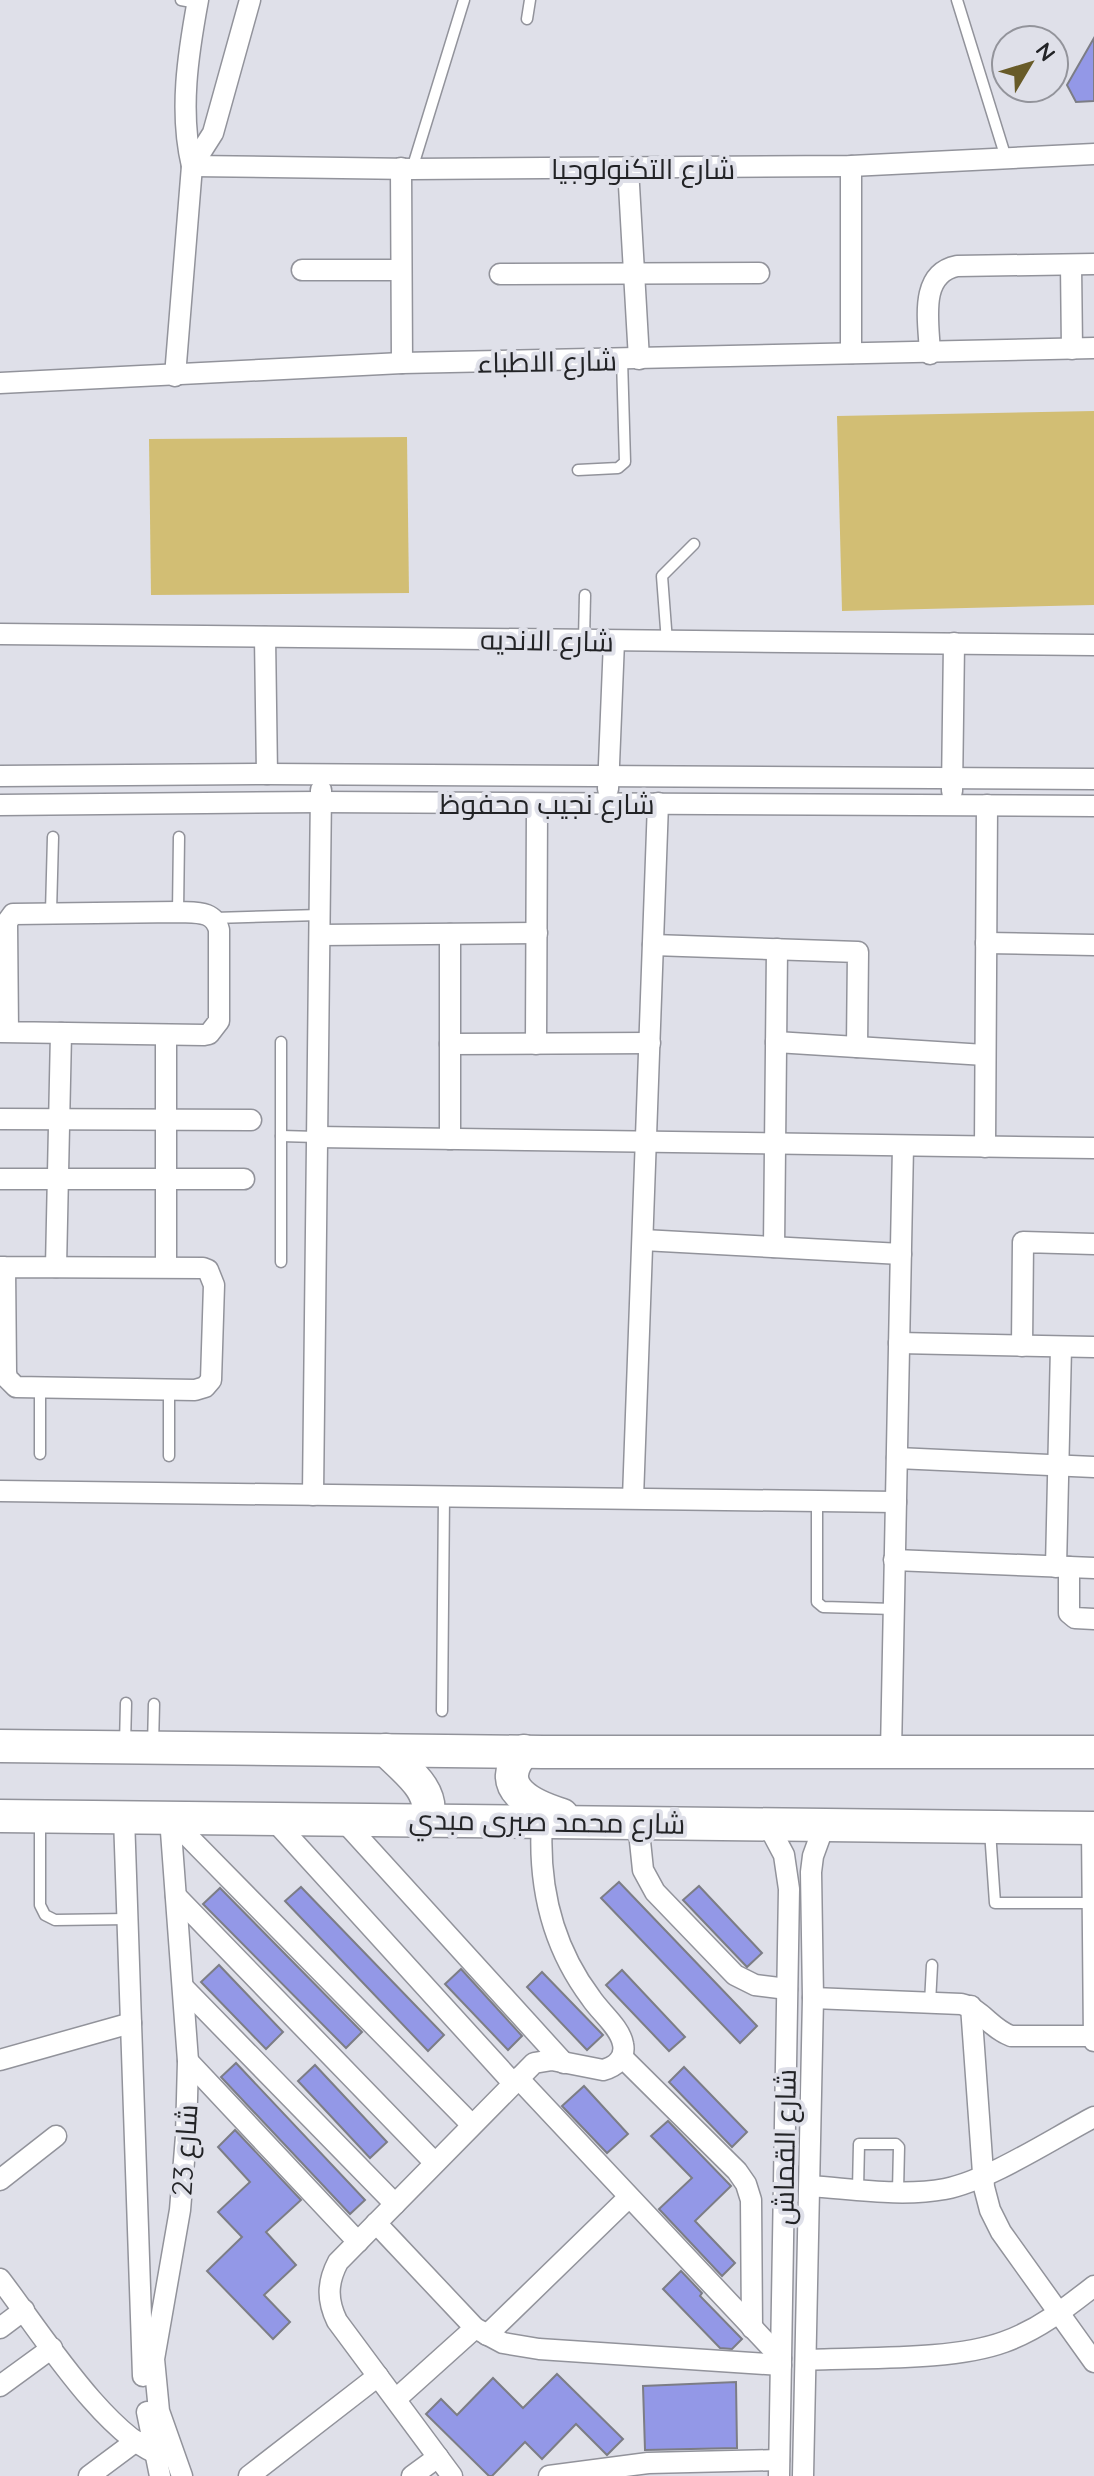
<svg xmlns="http://www.w3.org/2000/svg" width="1094" height="2476" viewBox="0 0 1094 2476" font-family="Quicksand,Cairo,sans-serif">
<style>
.pitch{fill:#d2be74}
.building{fill:#9398e7;stroke:#7c7d85;stroke-width:2}
.lines{fill:none;stroke-linecap:round;stroke-linejoin:round}
.lane-casing{stroke:#92939b;stroke-width:13}
.street-casing{stroke:#92939b;stroke-width:23}
.primary-casing{stroke:#92939b;stroke-width:35}
.lane{stroke:#fff;stroke-width:10}
.street{stroke:#fff;stroke-width:20}
.primary{stroke:#fff;stroke-width:32}
.labels{text-anchor:middle;dominant-baseline:central;stroke-width:8;stroke-linejoin:round;paint-order:stroke}
.street-label{font-size:28px;fill:#222326;stroke:#dfe0e9}
</style>
<rect width="100%" height="100%" fill="#dfe0e9"/>
<!-- pitch -->
<g class="pitch">
<polygon points="1094,411 1094,605 842,611 837,416"/>
<polygon points="407,437 409,593 151,595 149,439"/>
</g>
<!-- building -->
<g class="building">
<polygon points="1094,38 1094,101 1076,102 1067,85"/>
<polygon points="619,1882 757,2026 740,2043 601,1898"/>
<polygon points="699,1886 762,1953 747,1967 683,1900"/>
<polygon points="301,1887 444,2035 428,2051 285,1901"/>
<polygon points="220,1888 362,2032 346,2048 203,1904"/>
<polygon points="219,1965 283,2032 266,2049 201,1982"/>
<polygon points="461,1969 522,2036 508,2050 445,1984"/>
<polygon points="622,1970 685,2037 669,2051 606,1985"/>
<polygon points="542,1972 603,2035 587,2050 527,1987"/>
<polygon points="236,2063 365,2200 350,2214 221,2077"/>
<polygon points="315,2065 387,2142 370,2158 298,2081"/>
<polygon points="684,2067 747,2132 732,2147 669,2082"/>
<polygon points="584,2086 628,2134 607,2153 562,2106"/>
<polygon points="668,2121 731,2186 695,2221 735,2263 722,2276 659,2209 692,2178 651,2136"/>
<polygon points="235,2130 301,2200 266,2232 296,2265 264,2295 290,2322 273,2339 207,2271 242,2237 218,2212 250,2182 218,2147"/>
<polygon points="681,2271 702,2293 700,2296 742,2339 732,2349 720,2348 663,2289"/>
<polygon points="557,2374 623,2439 607,2455 576,2424 542,2459 525,2442 492,2476 489,2476 426,2414 441,2399 457,2415 493,2378 523,2408"/>
<polygon points="736,2382 737,2448 645,2450 643,2386"/>
</g>
<g class="lines">
<!-- lane casing -->
<g class="lane-casing">
<g id="lane">
<polyline points="181,0 197,3"/>
<polyline points="957,0 1006,158"/>
<polyline points="527,19 530,0"/>
<polyline points="412,169 464,0"/>
<polyline points="578,470 618,468 625,462 622,359"/>
<polyline points="584,640 585,595"/>
<polyline points="667,642 662,576 694,544"/>
<polyline points="51,912 53,837"/>
<polyline points="178,912 179,837"/>
<polyline points="214,918 320,915"/>
<polyline points="281,1042 281,1262"/>
<polyline points="281,1136 317,1137"/>
<polyline points="40,1454 40,1389"/>
<polyline points="169,1456 169,1390"/>
<polyline points="817,1501 817,1602 823,1607 894,1609"/>
<polyline points="442,1711 444,1496"/>
<polyline points="125,1745 126,1703"/>
<polyline points="153,1746 154,1704"/>
<polyline points="40,1822 40,1905 45,1915 55,1920 128,1919"/>
<polyline points="990,1831 995,1903 1093,1903"/>
<polyline points="930,2003 932,1965"/>
<polyline points="858,2189 859,2144 896,2144 899,2147 898,2191"/>
</g>
</g>
<!-- street casing -->
<g class="street-casing">
<g id="street">
<polyline points="192,166 412,169 851,166 1094,154"/>
<polyline points="192,166 213,133 250,0"/>
<polyline points="851,166 851,353"/>
<polyline points="401,168 402,363"/>
<polyline points="628,168 639,359"/>
<polyline points="1071,265 1072,349"/>
<polyline points="302,270 401,270"/>
<polyline points="500,274 759,273"/>
<path d="M930,354C929,323 918,274 957,266L1094,264"/>
<path d="M175,376L192,166C179,112 188,54 198,0"/>
<polyline points="0,383 402,363 1094,348"/>
<polyline points="0,634 1094,645"/>
<polyline points="265,637 267,774"/>
<polyline points="0,776 267,774 1094,779"/>
<polyline points="608,789 614,641"/>
<polyline points="952,791 954,643"/>
<polyline points="0,805 320,802 1094,806"/>
<polyline points="450,934 450,1139"/>
<polyline points="320,935 537,933"/>
<polyline points="986,943 1094,945"/>
<polyline points="653,945 858,952 857,1047"/>
<path d="M0,1032L204,1035L209,1034L219,1021V930C214,910 196,913 178,912L13,914L7,922L8,1032"/>
<polyline points="166,1035 166,1267"/>
<polyline points="776,1042 985,1055"/>
<polyline points="450,1044 650,1043"/>
<polyline points="536,1044 537,804"/>
<polyline points="0,1119 251,1120"/>
<polyline points="317,1137 1094,1148"/>
<polyline points="985,1147 987,805"/>
<polyline points="0,1179 244,1179"/>
<polyline points="643,1240 901,1254"/>
<polyline points="774,1247 777,949"/>
<polyline points="0,1267 5,1267 203,1268 208,1270 214,1285 211,1380 205,1387 195,1390 16,1387 7,1378 6,1372 5,1267"/>
<polyline points="56,1267 61,1033"/>
<polyline points="899,1343 1094,1347"/>
<polyline points="1022,1346 1023,1242 1094,1244"/>
<polyline points="897,1458 1094,1467"/>
<polyline points="0,1491 896,1502"/>
<polyline points="313,1495 321,790"/>
<polyline points="633,1498 658,803"/>
<polyline points="894,1560 1094,1568"/>
<polyline points="1056,1567 1061,1347"/>
<polyline points="1069,1567 1069,1613 1075,1618 1094,1619"/>
<polyline points="891,1752 903,1146"/>
<polyline points="124,1817 143,2376"/>
<polyline points="170,1818 188,2061 186,2136 180,2210 154,2359 159,2411 182,2476"/>
<polyline points="170,1818 472,2125"/>
<polyline points="272,1818 513,2083"/>
<polyline points="342,1819 564,2063"/>
<polyline points="638,1822 643,1870 655,1892 735,1975 755,1985 787,1989"/>
<polyline points="767,1823 784,1855 789,1889 779,2476"/>
<polyline points="1092,1828 1094,2041"/>
<polyline points="176,1896 434,2162"/>
<polyline points="183,1987 395,2204"/>
<path d="M813,1998L961,2004C982,2009 991,2029 1011,2036H1094"/>
<polyline points="971,2006 984,2187 990,2210 1001,2232 1094,2362"/>
<polyline points="622,2057 737,2171 746,2184 751,2200 752,2328"/>
<polyline points="0,2060 131,2023"/>
<polyline points="188,2061 358,2242"/>
<polyline points="518,2078 781,2358"/>
<polyline points="0,2180 56,2136"/>
<path d="M810,2186C854,2189 901,2197 945,2189C990,2180 1052,2139 1094,2117"/>
<polyline points="376,2223 475,2328 503,2343 539,2349 781,2365"/>
<path d="M0,2279C37,2327 107,2439 163,2456"/>
<polyline points="0,2328 24,2310"/>
<polyline points="487,2335 628,2198"/>
<path d="M806,2360C864,2357 952,2361 1004,2342C1038,2330 1066,2308 1094,2286"/>
<polyline points="0,2386 52,2348"/>
<polyline points="396,2399 475,2328"/>
<polyline points="147,2412 160,2476"/>
<polyline points="89,2476 136,2441"/>
<polyline points="249,2476 378,2376"/>
<polyline points="412,2476 438,2457"/>
<path d="M452,2476L337,2321C327,2300 327,2283 338,2262L534,2063L552,2060L603,2070C615,2067 626,2058 623,2044C620,2027 600,2012 591,1998C552,1946 538,1886 542,1821"/>
<polyline points="549,2476 648,2463 779,2460"/>
<polyline points="803,2476 813,1998 811,1872 813,1856 825,1823"/>
</g>
</g>
<!-- primary casing -->
<g class="primary-casing">
<g id="primary">
<polyline points="0,1746 543,1752 1094,1752"/>
<path d="M386,1750C404,1769 436,1790 427,1819"/>
<path d="M524,1751C491,1788 533,1806 562,1815"/>
<polyline points="0,1816 1094,1828"/>
</g>
</g>
<!-- lane -->
<use href="#lane" class="lane"/>
<!-- street -->
<use href="#street" class="street"/>
<!-- primary -->
<use href="#primary" class="primary"/>
</g>
<g class="labels">
<!-- street labels -->
<g class="street-label">
<text x="643" y="168">شارع التكنولوجيا</text>
<text transform="translate(547 361) rotate(-1)">شارع الاطباء</text>
<text transform="translate(547 640) rotate(1)">شارع الانديه</text>
<text x="547" y="803">شارع نجيب محفوظ</text>
<text transform="translate(547 1821) rotate(1)">شارع محمد صبرى مبدي</text>
<text transform="translate(784 2147) rotate(-89)">شارع القماش</text>
<text transform="translate(184 2150) rotate(-86)">شارع 23</text>
</g>
</g>
<!-- north arrow -->
<g transform="translate(1030 64) rotate(52)"><circle r="38" fill="#dfe0e9" stroke="#93949b" stroke-width="2"/>
<path d="M0-6L14 30L0 20L-14 30Z" fill="#685b28"/>
<text y="-12" font-size="22" font-weight="bold" text-anchor="middle" fill="#222326">N</text>
</g>
</svg>
